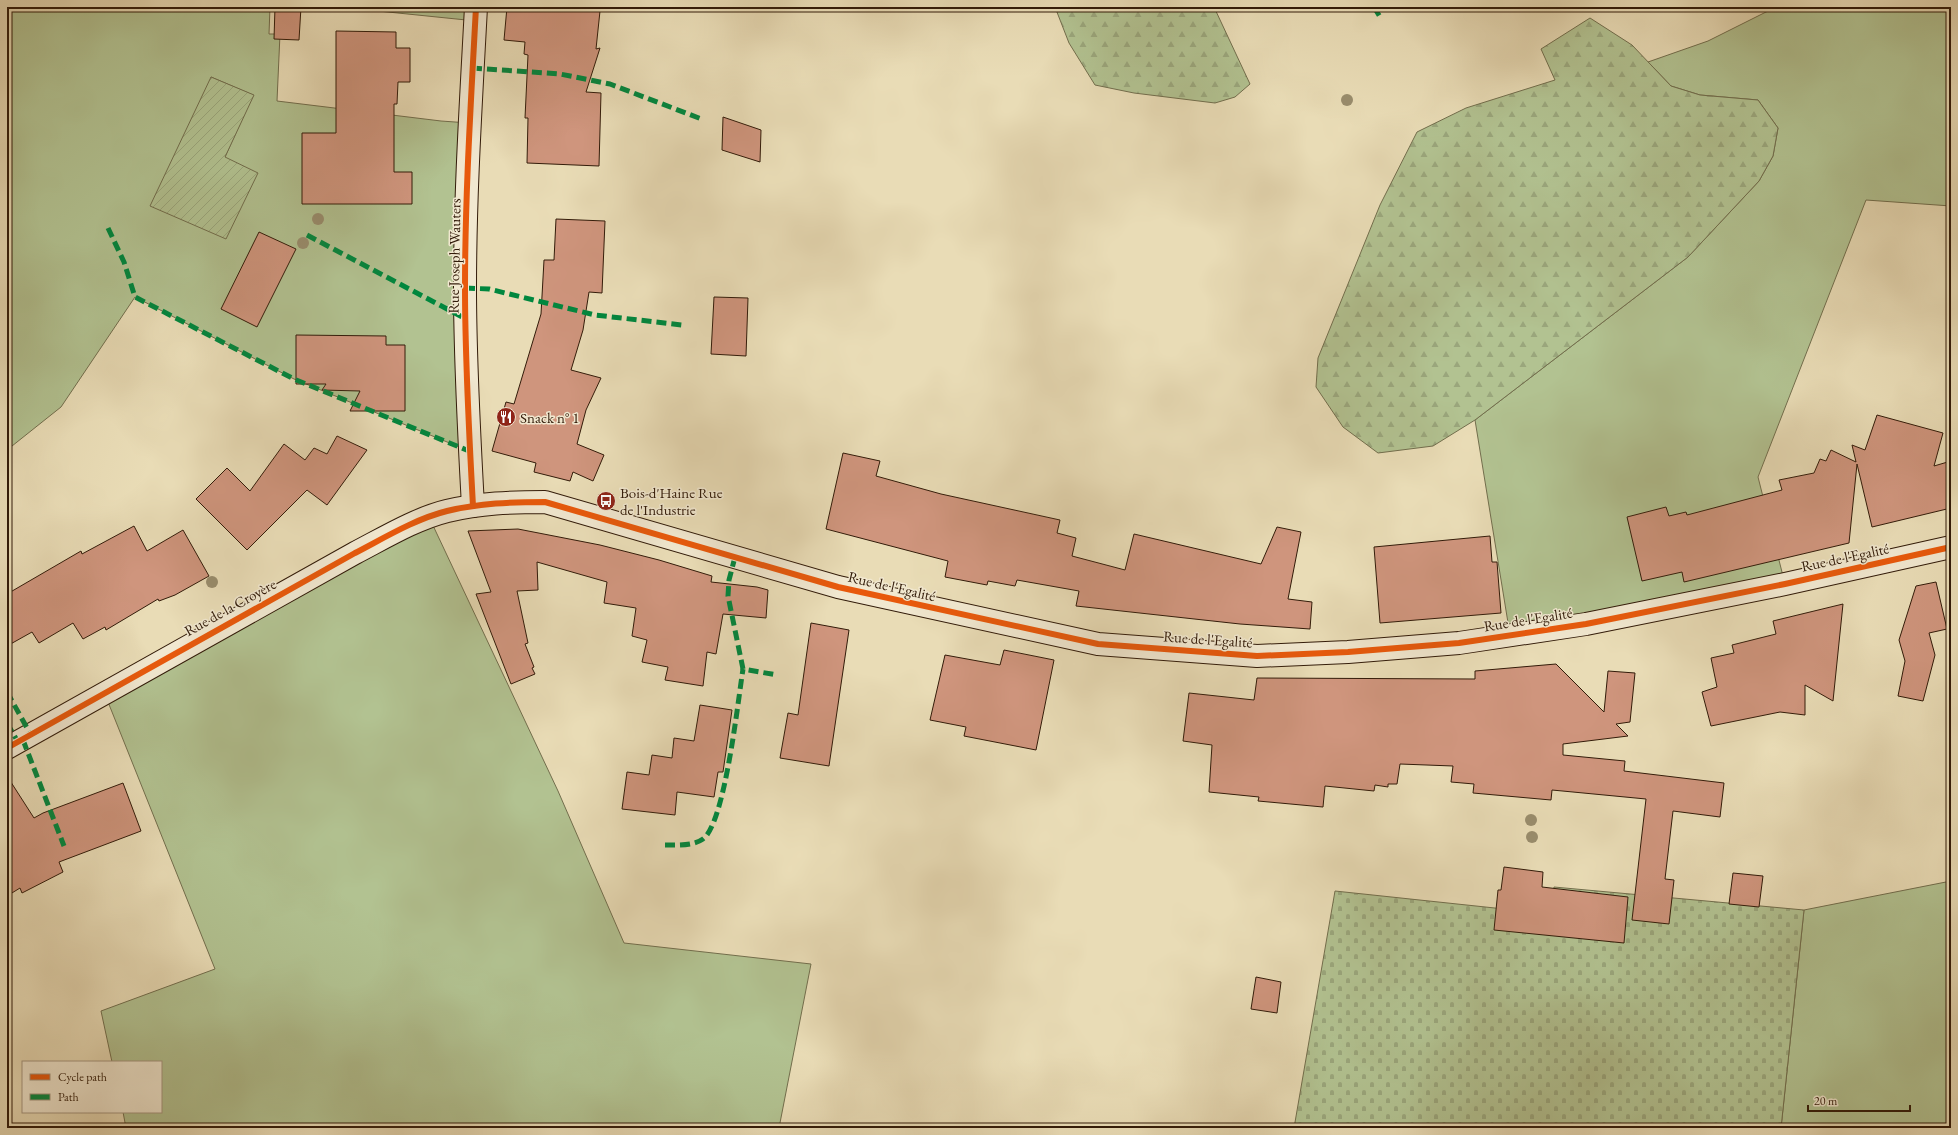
<svg xmlns="http://www.w3.org/2000/svg" width="1958" height="1135" viewBox="0 0 1958 1135" font-family="'EB Garamond',serif">
<style>
.grass{fill:#b2c291;stroke:#726e4d;fill-rule:evenodd}
.forest{fill:url(#forest-firs);stroke:#726e4d}
.cemetery{fill:url(#cemetery-stones);stroke:#726e4d}
.garden{fill:url(#garden-furrows);stroke:#726e4d}
.building{fill:#cf957d;stroke:#321b09}
.lines{fill:none;stroke-linecap:round;stroke-linejoin:round}
.secondary-casing{stroke:#321b09;stroke-width:24}
.secondary{stroke:#f1e8d0;stroke-width:22}
.quiet{stroke:#00873e;stroke-width:5;stroke-dasharray:10 5;stroke-linecap:butt}
.cycleway-casing{stroke:#f1e8d0;stroke-width:8}
.cycleway{stroke:#e8590c;stroke-width:6}
.tree{fill:#998d6d}
.labels{text-anchor:middle;dominant-baseline:central;stroke-width:3;stroke-linejoin:round;paint-order:stroke}
.street-label{font-size:15px;fill:#321b09;stroke:#f1e8d0}
.poi-label{font-size:15px;fill:#321b09;stroke:#f1e8d0;text-anchor:start}
</style>
<defs>
<pattern id="forest-firs" width="22" height="20" patternUnits="userSpaceOnUse"><rect width="22" height="20" fill="#b2c291"/><path d="M5 1l3.5 6h-7zM16 11l3.5 6h-7z" fill="#9aa67c"/></pattern>
<pattern id="cemetery-stones" width="16" height="16" patternUnits="userSpaceOnUse"><rect width="16" height="16" fill="#b2c291"/><path d="M2 7V4a2 2 0 0 1 4 0v3zM10 15v-3a2 2 0 0 1 4 0v3z" fill="#9aa67c"/></pattern>
<pattern id="garden-furrows" width="10" height="10" patternUnits="userSpaceOnUse"><rect width="10" height="10" fill="#b2c291"/><path d="M-1 1l2-2M0 10L10 0M9 11l2-2" fill="none" stroke="#9aa67c"/></pattern>
</defs>
<rect width="100%" height="100%" fill="#e9dcb6"/>
<filter id="stains"><feTurbulence type="fractalNoise" baseFrequency=".005" numOctaves="4"/><feColorMatrix values="0 0 0 0 .2 0 0 0 0 .09 0 0 0 0 .02 0 0 0 .5 -.17"/></filter>
<radialGradient id="worn" r=".72"><stop offset=".6" stop-color="#630" stop-opacity="0"/><stop offset="1" stop-color="#630" stop-opacity=".3"/></radialGradient>
<!-- grass -->
<g class="grass">
<path d="M7,7H270L269,34H280L277,101L441,121L469,123V451L294,379L135,297L61,407L7,450ZM211,77L253,95L225,157Z"/>
<polygon points="339,7 476,7 476,21"/>
<polygon points="1776,7 1951,7 1951,206 1866,200 1758,477 1785,584 1510,635 1475,420 1688,257 1759,181 1773,156 1778,128 1758,100 1700,95 1671,86 1648,62 1708,41"/>
<polygon points="429,517 558,791 624,943 811,964 779,1128 126,1128 123,1112 161,1112 161,1062 112,1062 101,1011 215,969 104,692"/>
<polygon points="1951,881 1951,1128 1781,1128 1804,910"/>
</g>
<!-- forest -->
<g class="forest">
<polygon points="1055,7 1214,7 1250,84 1235,97 1215,103 1134,93 1095,85 1069,43"/>
<polygon points="1590,18 1632,45 1671,86 1700,95 1758,100 1778,128 1773,156 1759,181 1688,257 1475,420 1433,446 1378,453 1343,427 1316,387 1318,358 1380,205 1417,132 1466,108 1555,80 1541,49"/>
</g>
<!-- cemetery -->
<polygon class="cemetery" points="1554,887 1804,910 1781,1128 1294,1128 1335,891 1551,914"/>
<!-- garden -->
<polygon class="garden" points="211,77 254,95 225,157 258,173 226,239 150,206"/>
<!-- building -->
<g class="building">
<polygon points="275,7 301,7 299,40 274,39"/>
<polygon points="507,7 575,7 575,9 600,11 596,49 600,48 586,92 601,93 599,166 527,163 528,118 525,118 528,55 524,54 525,42 504,40"/>
<polygon points="336,31 396,32 396,48 410,48 410,82 398,82 397,104 394,104 394,172 412,172 412,204 302,204 302,133 336,133"/>
<polygon points="723,117 761,130 760,162 722,150"/>
<polygon points="556,219 605,221 602,293 589,292 583,330 571,370 601,378 586,410 577,444 604,455 593,481 573,472 570,481 534,472 536,463 492,451 506,402 514,404 541,314 544,260 554,260"/>
<polygon points="259,232 296,249 257,327 221,309"/>
<polygon points="714,297 748,298 746,356 711,354"/>
<polygon points="296,335 386,336 386,345 405,345 405,411 350,411 360,391 322,390 326,384 296,384"/>
<polygon points="1877,415 1943,433 1934,466 1951,461 1951,508 1872,527 1857,464 1849,543 1684,582 1682,572 1642,581 1627,517 1666,507 1669,516 1686,512 1687,515 1782,490 1779,480 1814,473 1820,459 1826,461 1831,450 1856,462 1852,445 1865,450"/>
<polygon points="337,436 367,450 327,505 307,490 247,550 196,499 227,468 250,491 284,444 305,460 314,448 327,454"/>
<polygon points="843,453 880,461 876,476 941,494 1060,520 1057,533 1076,538 1072,556 1125,570 1134,534 1261,564 1277,527 1301,532 1288,599 1312,602 1310,629 1240,624 1076,606 1079,591 1017,580 1015,586 988,581 987,585 945,577 948,561 826,529"/>
<polygon points="134,526 147,551 183,530 209,576 175,595 159,601 158,599 106,630 105,627 83,639 73,623 39,643 32,632 7,646 7,594 81,551 82,554"/>
<polygon points="518,529 600,545 659,560 712,576 711,582 757,587 768,590 766,618 723,614 716,654 707,652 703,686 665,680 668,667 642,662 647,640 632,636 636,608 604,603 607,582 537,562 538,590 517,591 528,643 525,644 534,667 532,668 535,674 511,684 476,594 491,592 468,531"/>
<polygon points="1490,536 1492,562 1497,562 1501,613 1380,623 1374,547"/>
<polygon points="1936,582 1947,629 1929,633 1935,655 1923,701 1898,696 1905,661 1899,640 1916,586"/>
<polygon points="1843,604 1833,701 1805,685 1805,715 1780,712 1711,726 1702,692 1717,687 1711,658 1734,653 1732,645 1776,634 1773,621"/>
<polygon points="811,623 849,630 829,766 780,758 788,713 798,715"/>
<polygon points="1004,650 1054,660 1036,750 964,736 966,727 930,720 945,655 1000,665"/>
<polygon points="1556,664 1604,712 1608,671 1635,673 1630,722 1616,724 1628,736 1563,744 1563,755 1625,761 1624,771 1724,783 1720,817 1673,811 1665,879 1674,880 1669,924 1632,920 1646,799 1552,790 1551,800 1473,793 1474,784 1451,782 1453,766 1400,764 1397,784 1388,784 1388,787 1375,785 1374,791 1325,786 1323,807 1258,801 1259,797 1209,792 1212,745 1183,741 1189,693 1254,700 1257,678 1475,679 1475,671"/>
<polygon points="700,705 732,710 723,772 718,772 714,797 677,792 675,815 622,809 627,772 649,775 652,755 672,758 674,738 694,741"/>
<polygon points="7,776 34,818 43,813 123,783 141,831 59,862 63,872 22,893 20,888 7,896"/>
<polygon points="1504,867 1543,872 1542,887 1628,897 1624,943 1494,930 1498,890 1501,890"/>
<polygon points="1733,873 1763,876 1759,907 1729,904"/>
<polygon points="1256,977 1281,982 1277,1013 1251,1009"/>
</g>
<g class="lines">
<!-- secondary casing -->
<g class="secondary-casing">
<g id="secondary">
<path d="M473,506C469,434 465,361 465,288C465,194 471,101 476,7"/>
<path d="M7,748L355,553C384,538 415,519 447,511C481,503 510,502 545,502L838,587L1098,644L1257,656L1348,652L1459,643L1586,624L1785,584L1951,547"/>
</g>
</g>
<!-- secondary -->
<use href="#secondary" class="secondary"/>
<!-- quiet -->
<g class="quiet">
<polyline points="1374,7 1380,17"/>
<polyline points="472,68 560,74 610,84 704,120"/>
<polyline points="108,228 124,262 135,297 294,379 469,451"/>
<polyline points="307,235 466,319"/>
<polyline points="465,288 489,289 595,315 682,325"/>
<polyline points="735,557 729,580 728,596 743,669 777,675"/>
<polyline points="7,692 31,735"/>
<polyline points="7,723 18,742"/>
<polyline points="23,740 64,846"/>
<path d="M665,845C677,845 693,846 703,839C725,823 738,700 743,669"/>
</g>
<!-- cycleway casing -->
<g class="cycleway-casing">
<g id="cycleway">
<path d="M473,506C469,434 465,361 465,288C465,194 471,101 476,7"/>
<path d="M7,748L355,553C384,538 415,519 447,511C481,503 510,502 545,502L838,587L1098,644L1257,656L1348,652L1459,643L1586,624L1785,584L1951,547"/>
</g>
</g>
<!-- cycleway -->
<use href="#cycleway" class="cycleway"/>
</g>
<!-- trees -->
<g class="tree">
<circle cx="1347" cy="100" r="6"/>
<circle cx="318" cy="219" r="6"/>
<circle cx="303" cy="243" r="6"/>
<circle cx="212" cy="582" r="6"/>
<circle cx="1531" cy="820" r="6"/>
<circle cx="1532" cy="837" r="6"/>
</g>
<!-- icons -->
<defs>
<g id="restaurant-disc" transform="scale(1)"><circle r="9.5" fill="#8f2418" stroke="#f1e8d0"/><path d="M-5-6h1v4h1v-4h1v4h1v-4h1v5L-1.5 .5V6h-2V.5L-5-1ZM5-6V6H3V1.5H1.5Q1.5-4 5-6Z" fill="#fff"/></g>
<g id="bus-disc" transform="scale(1)"><circle r="9.5" fill="#8f2418" stroke="#f1e8d0"/><path d="M-5-6H5V4H4V6H2V4H-2V6H-4V4H-5ZM-3.5-4V0h7V-4ZM-3.5 1.2v1.5H-2V1.2ZM2 1.2v1.5H3.5V1.2Z" fill="#fff"/></g>
</defs>
<g fill-rule="evenodd">
<use href="#restaurant-disc" x="506" y="417"/>
<use href="#bus-disc" x="606" y="501"/>
</g>
<g class="labels">
<!-- street labels -->
<g class="street-label">
<text transform="translate(454 256) rotate(-89)">Rue Joseph Wauters</text>
<text transform="translate(1845 557) rotate(-12)">Rue de l'Egalité</text>
<text transform="translate(892 586) rotate(13)">Rue de l'Egalité</text>
<text transform="translate(230 607) rotate(-29)">Rue de la Croyère</text>
<text transform="translate(1528 619) rotate(-9)">Rue de l'Egalité</text>
<text transform="translate(1208 639) rotate(4)">Rue de l'Egalité</text>
</g>
<!-- poi labels -->
<g class="poi-label">
<text x="520" y="417">Snack n° 1</text>
<text x="620" y="492">Bois-d'Haine Rue<tspan x="620" dy="17">de l'Industrie</tspan></text>
</g>
</g>
<!-- margin -->
<rect width="1958" height="1135" fill="none" stroke="#e9dcb6" stroke-width="24"/>
<rect x="8" y="8" width="1942" height="1119" fill="none" stroke="#321b09" stroke-width="2"/>
<rect x="12" y="12" width="1934" height="1111" fill="none" stroke="#321b09"/>
<!-- legend -->
<rect x="22" y="1061" width="140" height="52" fill="#f1e8d0" stroke="#a59680"/>
<rect x="30" y="1074" width="20" height="6" fill="#e8590c" stroke="#a59680"/>
<text x="58" y="1081" font-size="12" fill="#321b09">Cycle path</text>
<rect x="30" y="1094" width="20" height="6" fill="#00873e" stroke="#a59680"/>
<text x="58" y="1101" font-size="12" fill="#321b09">Path</text>
<!-- scale -->
<path d="M1808 1105v6h102v-6" fill="none" stroke="#321b09" stroke-width="2"/>
<text x="1814" y="1105" font-size="12" fill="#321b09" stroke="#f1e8d0" stroke-width="3" paint-order="stroke">20 m</text>
<rect width="100%" height="100%" filter="url(#stains)"/>
<rect width="100%" height="100%" fill="url(#worn)"/>
</svg>
